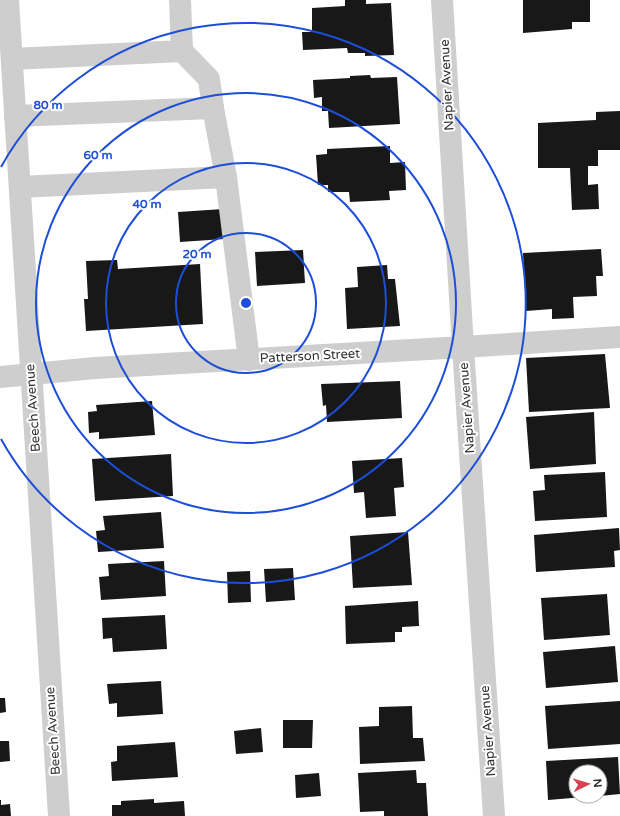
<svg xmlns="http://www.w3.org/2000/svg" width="620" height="816" viewBox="0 0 620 816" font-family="'Varela Round',sans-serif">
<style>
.building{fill:#181818}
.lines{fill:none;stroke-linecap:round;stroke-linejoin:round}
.minor{stroke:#cecece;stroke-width:22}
.ring{fill:none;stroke:#1d4ed8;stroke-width:2}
.labels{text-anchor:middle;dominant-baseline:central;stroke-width:4;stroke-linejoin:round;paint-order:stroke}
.street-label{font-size:13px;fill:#313131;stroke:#fff}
.centre{fill:#1d4ed8;stroke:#fff;stroke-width:2}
.ring-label{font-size:12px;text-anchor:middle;font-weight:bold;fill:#1d4ed8;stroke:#fff;stroke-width:4;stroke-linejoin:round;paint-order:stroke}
</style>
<rect width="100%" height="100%" fill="#fff"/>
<!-- building -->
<g class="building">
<polygon points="345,0 366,0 366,4 391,3 394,55 365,56 365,53 348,53 347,48 303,50 302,32 312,32 312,8 345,6"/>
<polygon points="523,0 590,0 590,22 572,22 572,29 523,33"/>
<polygon points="370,75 371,78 397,77 400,124 329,128 328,111 322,111 322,97 314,98 313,80 350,78 350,76"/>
<polygon points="620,111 620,150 598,150 598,166 588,166 588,185 598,184 599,209 572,210 570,168 538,168 538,123 596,120 596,112"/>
<polygon points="390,146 390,163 405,162 406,190 389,191 390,200 350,202 349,192 328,192 328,185 318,185 316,155 327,154 327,149"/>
<polygon points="223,209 224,239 180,242 178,212"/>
<polygon points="601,249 603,276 596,276 597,296 573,297 574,318 552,319 552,309 526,311 523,253"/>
<polygon points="303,250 305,283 257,286 255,252"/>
<polygon points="117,260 118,269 200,264 203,324 86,331 84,299 88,299 86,261"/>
<polygon points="387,265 388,279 395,279 400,326 347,329 345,288 358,287 357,267"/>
<polygon points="605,354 610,408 529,412 526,358"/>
<polygon points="400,381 402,418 327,422 326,405 323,406 321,384"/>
<polygon points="152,401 155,435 99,439 99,432 89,433 88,412 97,411 96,405"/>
<polygon points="594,412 596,464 530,469 526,417"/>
<polygon points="171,454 173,496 95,501 92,459"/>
<polygon points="402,458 404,487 394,488 396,516 366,518 364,492 354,493 352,461"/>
<polygon points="605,472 607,517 535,521 533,491 545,490 544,475"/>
<polygon points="161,512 164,548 98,552 96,531 105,530 103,516"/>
<polygon points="619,528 620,550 614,551 615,567 536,572 534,535"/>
<polygon points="408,532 412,585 353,588 350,536"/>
<polygon points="164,561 166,596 101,600 99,577 109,576 108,564"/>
<polygon points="293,568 295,600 266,602 264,569"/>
<polygon points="250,571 251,602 228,603 227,572"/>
<polygon points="607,594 610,635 544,640 541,598"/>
<polygon points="418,601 419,626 402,627 402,632 395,632 395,642 346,644 345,606"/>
<polygon points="165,615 167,649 113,652 112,638 103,639 102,618"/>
<polygon points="615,646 618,682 546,688 543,652"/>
<polygon points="161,681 163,714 117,717 117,703 109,704 107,684"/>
<polygon points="0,698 5,698 6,712 0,713"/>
<polygon points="620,701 620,744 548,749 545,706"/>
<polygon points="412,706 413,738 423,738 425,761 360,764 359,727 379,726 379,707"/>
<polygon points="283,720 313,720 312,748 283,748"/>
<polygon points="261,728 263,752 236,754 234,731"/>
<polygon points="0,741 9,741 10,761 0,762"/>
<polygon points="175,742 178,777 112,781 111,762 117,761 117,746"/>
<polygon points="618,757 620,794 600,796 600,772 576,772 576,796 583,796 584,797 548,800 546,761"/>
<polygon points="416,770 417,783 426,783 428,816 384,816 384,811 360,812 358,773"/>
<polygon points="319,773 321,796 296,798 295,775"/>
<polygon points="154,799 154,803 184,801 185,816 112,816 112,805 121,805 121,801"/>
<polygon points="0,800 1,800 1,805 10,804 11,816 0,816"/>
</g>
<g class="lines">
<!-- minor -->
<g class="minor">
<polyline points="8,0 59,816"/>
<polyline points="442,0 463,347 494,816"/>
<polyline points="12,59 182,51 180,0"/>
<polyline points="213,108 226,177"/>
<polyline points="15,116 213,108 209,79 182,51"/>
<polyline points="20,187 226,177 249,360"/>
<polyline points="0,377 95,368 463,347 620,337"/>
</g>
</g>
<!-- distance rings -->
<g class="ring">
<circle cx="246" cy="303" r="70"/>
<circle cx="246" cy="303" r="140"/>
<circle cx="246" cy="303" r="210"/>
<path d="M1 167A280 280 0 1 1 1 439"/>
</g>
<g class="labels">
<!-- street labels -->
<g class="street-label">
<text transform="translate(447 85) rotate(-93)">Napier Avenue</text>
<text transform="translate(310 356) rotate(-3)">Patterson Street</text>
<text transform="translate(33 408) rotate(-94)">Beech Avenue</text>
<text transform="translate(467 408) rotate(-94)">Napier Avenue</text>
<text transform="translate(53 731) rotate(-94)">Beech Avenue</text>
<text transform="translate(488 731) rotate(-94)">Napier Avenue</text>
</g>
</g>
<circle cx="246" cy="303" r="6" class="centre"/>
<g class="ring-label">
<text x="48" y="109">80 m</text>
<text x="98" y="159">60 m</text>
<text x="147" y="208">40 m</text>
<text x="197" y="258">20 m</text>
</g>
<!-- north arrow -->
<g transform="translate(588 784) rotate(85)"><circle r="19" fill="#ffffff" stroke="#adadad"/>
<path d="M0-3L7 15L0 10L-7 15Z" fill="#da4251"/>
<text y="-6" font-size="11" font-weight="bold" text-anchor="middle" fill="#313131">N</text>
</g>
</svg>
